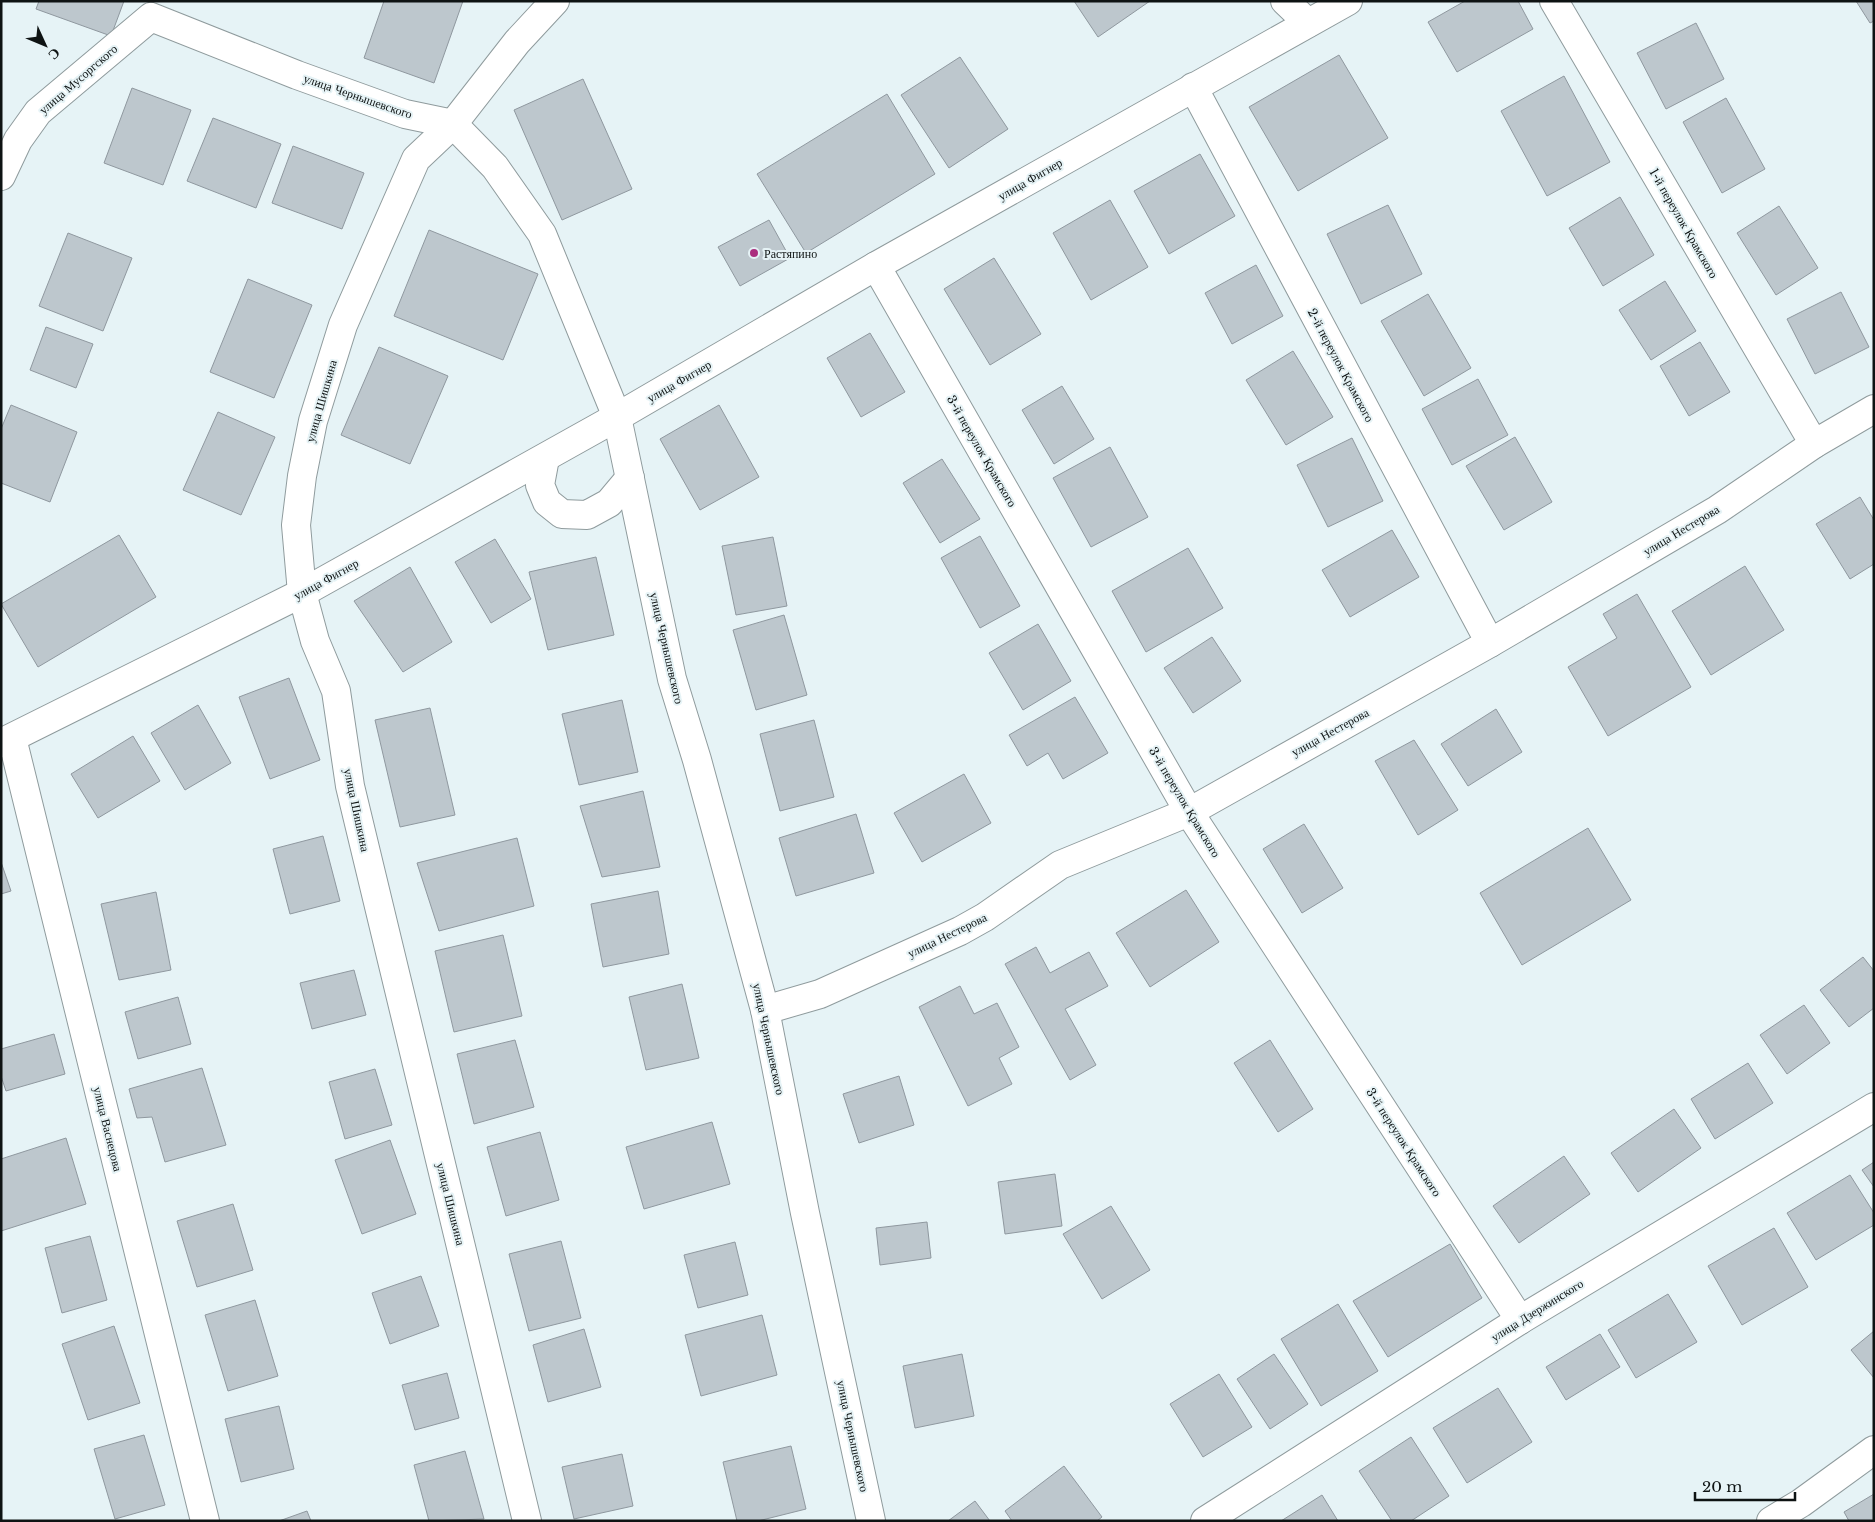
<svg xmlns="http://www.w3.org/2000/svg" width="1875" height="1522" viewBox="0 0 1875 1522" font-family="'Libre Baskerville',serif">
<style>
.building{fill:#bdc7cd;stroke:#8f989f}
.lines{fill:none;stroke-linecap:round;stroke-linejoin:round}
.minor-casing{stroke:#8f9b9d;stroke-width:30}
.minor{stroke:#fff;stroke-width:28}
.poi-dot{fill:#ab2e7e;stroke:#e6f3f6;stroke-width:2}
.labels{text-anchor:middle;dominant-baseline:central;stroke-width:4;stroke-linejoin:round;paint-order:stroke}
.street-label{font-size:12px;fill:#0e1313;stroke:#e6f3f6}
.poi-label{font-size:12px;fill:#0e1313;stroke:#e6f3f6;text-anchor:start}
</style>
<rect width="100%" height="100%" fill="#e6f3f6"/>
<!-- building -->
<g class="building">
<polygon points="39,1 124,1 111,36 36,9"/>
<polygon points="384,1 463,1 434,83 364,58"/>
<polygon points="1074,1 1150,1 1098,37"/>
<polygon points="1465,1 1518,1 1533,29 1457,72 1428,22"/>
<polygon points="1856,1 1874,1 1874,21 1870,23"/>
<polygon points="1696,23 1724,79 1666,109 1637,53"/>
<polygon points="1339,55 1388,138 1298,191 1249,107"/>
<polygon points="960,57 1008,129 949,168 901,95"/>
<polygon points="1564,76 1610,162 1547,196 1501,111"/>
<polygon points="583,79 632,189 562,220 514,110"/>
<polygon points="132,88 191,110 163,185 104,163"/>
<polygon points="887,94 935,174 806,253 757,174"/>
<polygon points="1726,98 1765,169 1722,193 1683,122"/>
<polygon points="213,118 281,144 256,208 187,181"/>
<polygon points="293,146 364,173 342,229 272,203"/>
<polygon points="1200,154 1235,216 1169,254 1134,191"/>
<polygon points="1620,197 1654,255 1603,286 1569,228"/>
<polygon points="1110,200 1148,267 1091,300 1053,233"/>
<polygon points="1388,205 1422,274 1361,304 1327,234"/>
<polygon points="1779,206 1818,268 1776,295 1737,233"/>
<polygon points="769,220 790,258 740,286 718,247"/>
<polygon points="429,230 538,274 503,360 394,316"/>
<polygon points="68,233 132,258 103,331 39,306"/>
<polygon points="994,258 1041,334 990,365 944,289"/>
<polygon points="1256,265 1283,316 1232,344 1205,293"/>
<polygon points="248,279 312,305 274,398 210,372"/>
<polygon points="1665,281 1696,331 1651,360 1619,310"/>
<polygon points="1841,292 1869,347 1815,374 1787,319"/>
<polygon points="1428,294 1471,368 1424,396 1381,321"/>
<polygon points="46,327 93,344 76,388 30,370"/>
<polygon points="870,333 905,392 861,417 827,358"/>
<polygon points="1700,342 1730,392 1689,416 1660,366"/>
<polygon points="379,347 448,376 410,464 341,435"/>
<polygon points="1293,351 1333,417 1286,445 1246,380"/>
<polygon points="1478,379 1508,435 1452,465 1422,409"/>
<polygon points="1062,386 1094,439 1054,464 1022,410"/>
<polygon points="11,405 77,432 50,502 1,483 1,429"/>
<polygon points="719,405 759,477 700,510 660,439"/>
<polygon points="218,412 275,437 241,515 183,490"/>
<polygon points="1515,437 1552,502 1504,530 1466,466"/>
<polygon points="1352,438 1383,501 1328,527 1297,465"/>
<polygon points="1110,447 1148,517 1091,547 1053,478"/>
<polygon points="942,459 980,519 940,543 903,483"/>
<polygon points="1860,497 1874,520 1874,564 1850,579 1816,524"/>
<polygon points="1392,530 1419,577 1350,617 1322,570"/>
<polygon points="119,535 156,597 38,667 1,604"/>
<polygon points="980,536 1020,606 980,628 941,558"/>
<polygon points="773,537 787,606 736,615 722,546"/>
<polygon points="495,539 531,599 491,623 455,562"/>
<polygon points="1188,548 1223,608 1146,652 1112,591"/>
<polygon points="596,557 614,635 548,650 529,572"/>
<polygon points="1745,566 1784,630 1711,675 1672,611"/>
<polygon points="410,567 452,642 403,672 354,601"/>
<polygon points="1637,594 1691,687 1608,736 1568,667 1617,638 1603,614"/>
<polygon points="784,615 807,695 756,710 733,630"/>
<polygon points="1038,624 1071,681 1023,710 989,653"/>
<polygon points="1212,637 1241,681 1193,713 1164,668"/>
<polygon points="289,678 320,760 270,779 239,697"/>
<polygon points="1075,697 1108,753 1063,779 1048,753 1027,766 1009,735"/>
<polygon points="622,700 638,772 579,785 562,714"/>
<polygon points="198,705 231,763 185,790 151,733"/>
<polygon points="430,708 455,815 400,827 375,720"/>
<polygon points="1496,709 1522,752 1468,786 1441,744"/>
<polygon points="814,720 834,797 780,811 760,734"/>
<polygon points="133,736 160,781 98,818 71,774"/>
<polygon points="1414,740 1458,810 1418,835 1375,761"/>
<polygon points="964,774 991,823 922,862 894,813"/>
<polygon points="643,791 660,867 602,877 580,806"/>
<polygon points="856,814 874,873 796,896 779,838"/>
<polygon points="1304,824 1343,888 1302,913 1263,849"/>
<polygon points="1588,828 1631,900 1522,965 1480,893"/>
<polygon points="323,836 340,901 290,914 273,849"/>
<polygon points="517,838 534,906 439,931 417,863"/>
<polygon points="1,862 11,891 1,894"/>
<polygon points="1186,890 1219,942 1150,987 1116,933"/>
<polygon points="658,891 669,954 603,967 591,904"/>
<polygon points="156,892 171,970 119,980 101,904"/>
<polygon points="503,935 522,1016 454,1032 435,951"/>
<polygon points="1036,947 1050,973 1089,952 1108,986 1065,1009 1096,1065 1070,1080 1005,964"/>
<polygon points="1863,957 1874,971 1874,1008 1849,1027 1820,990"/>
<polygon points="354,970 366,1015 312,1029 300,983"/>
<polygon points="682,984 699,1058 646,1070 629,997"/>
<polygon points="960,986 974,1014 997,1003 1019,1047 999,1058 1012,1084 968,1106 919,1007"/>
<polygon points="178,997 191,1044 138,1059 125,1012"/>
<polygon points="1804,1005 1830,1043 1787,1074 1760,1035"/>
<polygon points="54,1034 65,1074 6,1091 1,1076 1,1049"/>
<polygon points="515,1040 534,1107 474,1124 457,1054"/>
<polygon points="1270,1040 1313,1109 1278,1132 1234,1063"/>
<polygon points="1748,1063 1773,1103 1715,1139 1691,1099"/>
<polygon points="202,1068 226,1145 165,1162 152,1117 137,1118 129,1089"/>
<polygon points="375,1069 392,1125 345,1139 329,1082"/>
<polygon points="899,1076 914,1125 859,1143 843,1094"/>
<polygon points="1674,1109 1701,1148 1638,1192 1611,1153"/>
<polygon points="712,1122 730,1184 644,1209 626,1147"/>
<polygon points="540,1132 559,1200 506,1216 487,1147"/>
<polygon points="66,1138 86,1204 1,1231 1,1159"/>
<polygon points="390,1140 416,1214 362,1234 335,1160"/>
<polygon points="1564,1156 1590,1194 1519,1243 1493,1206"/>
<polygon points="1874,1162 1874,1187 1862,1170"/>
<polygon points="1055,1174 1062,1226 1005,1234 998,1182"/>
<polygon points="1850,1175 1874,1213 1874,1225 1816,1260 1787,1213"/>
<polygon points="233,1204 253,1270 197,1287 177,1221"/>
<polygon points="1111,1206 1150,1270 1102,1299 1063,1234"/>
<polygon points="927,1222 931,1258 880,1265 876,1228"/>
<polygon points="1774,1228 1808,1287 1742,1325 1708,1266"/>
<polygon points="90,1236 107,1300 62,1313 45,1248"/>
<polygon points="561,1241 581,1318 529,1331 509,1254"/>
<polygon points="735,1242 748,1295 698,1308 684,1255"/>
<polygon points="1450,1244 1482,1298 1388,1357 1353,1301"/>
<polygon points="421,1276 439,1326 390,1344 372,1293"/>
<polygon points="1668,1294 1697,1342 1636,1378 1608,1330"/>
<polygon points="255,1300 278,1376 228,1391 205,1315"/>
<polygon points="1338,1304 1378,1371 1321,1406 1281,1339"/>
<polygon points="762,1315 777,1375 701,1396 685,1335"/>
<polygon points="114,1326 140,1403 88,1420 62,1344"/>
<polygon points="584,1329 601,1387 548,1402 533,1345"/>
<polygon points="1874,1331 1874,1378 1851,1350"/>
<polygon points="1600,1334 1620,1367 1566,1400 1546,1367"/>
<polygon points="962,1354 974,1416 915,1428 903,1366"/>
<polygon points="1274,1354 1308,1404 1270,1429 1237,1379"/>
<polygon points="447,1373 459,1418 415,1430 402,1385"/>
<polygon points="1219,1374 1252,1427 1203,1457 1170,1404"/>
<polygon points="1498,1388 1532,1442 1467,1483 1433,1428"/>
<polygon points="279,1406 294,1469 241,1482 225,1419"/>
<polygon points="144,1435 165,1505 115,1519 94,1449"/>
<polygon points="1411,1437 1449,1496 1411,1521 1392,1521 1359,1471"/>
<polygon points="791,1446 806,1509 758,1521 737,1521 723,1462"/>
<polygon points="465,1451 484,1519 429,1521 414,1465"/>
<polygon points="622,1454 633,1506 574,1519 562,1467"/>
<polygon points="1064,1466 1102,1517 1097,1521 1012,1521 1005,1511"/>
<polygon points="1874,1494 1874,1521 1849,1521 1844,1512"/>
<polygon points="1322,1495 1338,1521 1281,1521"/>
<polygon points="975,1501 990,1521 948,1521"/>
<polygon points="307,1511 311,1521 279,1521"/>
</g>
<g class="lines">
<!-- minor casing -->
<g class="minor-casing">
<g id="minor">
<polyline points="1285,1 1308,23"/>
<polyline points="1554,1 1814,444"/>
<polyline points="1193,87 1490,643"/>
<polyline points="1,176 18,140 38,112 151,17 297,75 405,114 453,124 495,167 542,234 617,417 672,679 697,760 765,1010 805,1213 871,1521"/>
<polyline points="876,266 1189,812 1520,1320"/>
<polyline points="545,458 540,485 547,502 562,514 587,515 609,503 630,478"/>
<polyline points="12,738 205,1521"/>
<polyline points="1,743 302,593 617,417 876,266 1348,1"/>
<polyline points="765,1010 820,994 960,931 985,917 1060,865 1189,812 1490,643 1717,510 1814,444 1874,409"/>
<polyline points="527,1521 350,786 336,691 315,641 302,593 296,525 302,476 313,421 343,325 416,159 453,124 517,42 555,1"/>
<polyline points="1205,1521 1520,1320 1874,1107"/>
<polyline points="1771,1521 1801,1503 1874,1450"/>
</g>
</g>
<!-- minor -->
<use href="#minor" class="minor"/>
</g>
<!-- markers -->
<circle class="poi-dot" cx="754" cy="253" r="5"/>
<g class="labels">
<!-- street labels -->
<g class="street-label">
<text transform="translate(78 79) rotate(-41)">улица Мусоргского</text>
<text transform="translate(358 96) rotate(19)">улица Чернышевского</text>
<text transform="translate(1030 179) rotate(-30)">улица Фигнер</text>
<text transform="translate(1684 223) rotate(60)">1-й переулок Крамского</text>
<text transform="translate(1341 365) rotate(62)">2-й переулок Крамского</text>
<text transform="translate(679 381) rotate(-30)">улица Фигнер</text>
<text transform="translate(321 401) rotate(-74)">улица Шишкина</text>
<text transform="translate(982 451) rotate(60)">3-й переулок Крамского</text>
<text transform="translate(1681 530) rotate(-31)">улица Нестерова</text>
<text transform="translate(326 579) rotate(-29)">улица Фигнер</text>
<text transform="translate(667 648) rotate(77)">улица Чернышевского</text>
<text transform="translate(1330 732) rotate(-29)">улица Нестерова</text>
<text transform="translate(1185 802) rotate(59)">3-й переулок Крамского</text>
<text transform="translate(357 810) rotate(78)">улица Шишкина</text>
<text transform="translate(947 935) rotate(-26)">улица Нестерова</text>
<text transform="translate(769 1039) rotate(78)">улица Чернышевского</text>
<text transform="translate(108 1129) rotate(76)">улица Васнецова</text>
<text transform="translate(1404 1142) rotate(57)">3-й переулок Крамского</text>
<text transform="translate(451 1204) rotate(76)">улица Шишкина</text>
<text transform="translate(1537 1310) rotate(-32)">улица Дзержинского</text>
<text transform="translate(853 1436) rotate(78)">улица Чернышевского</text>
</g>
<!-- poi labels -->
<g class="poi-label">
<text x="764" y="253">Растяпино</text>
</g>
</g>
<!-- border -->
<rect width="1875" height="1522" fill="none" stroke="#0e1313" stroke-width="5"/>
<!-- north arrow -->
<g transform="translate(45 45) rotate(134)" stroke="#e6f3f6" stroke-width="4" paint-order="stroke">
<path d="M0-4L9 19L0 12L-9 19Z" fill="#0e1313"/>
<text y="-8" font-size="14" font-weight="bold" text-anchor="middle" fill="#0e1313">С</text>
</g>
<!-- scale -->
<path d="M1695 1492v8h100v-8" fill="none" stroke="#0e1313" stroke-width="2.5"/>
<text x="1702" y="1492" font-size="15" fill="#0e1313" stroke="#e6f3f6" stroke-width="4" paint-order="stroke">20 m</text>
</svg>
